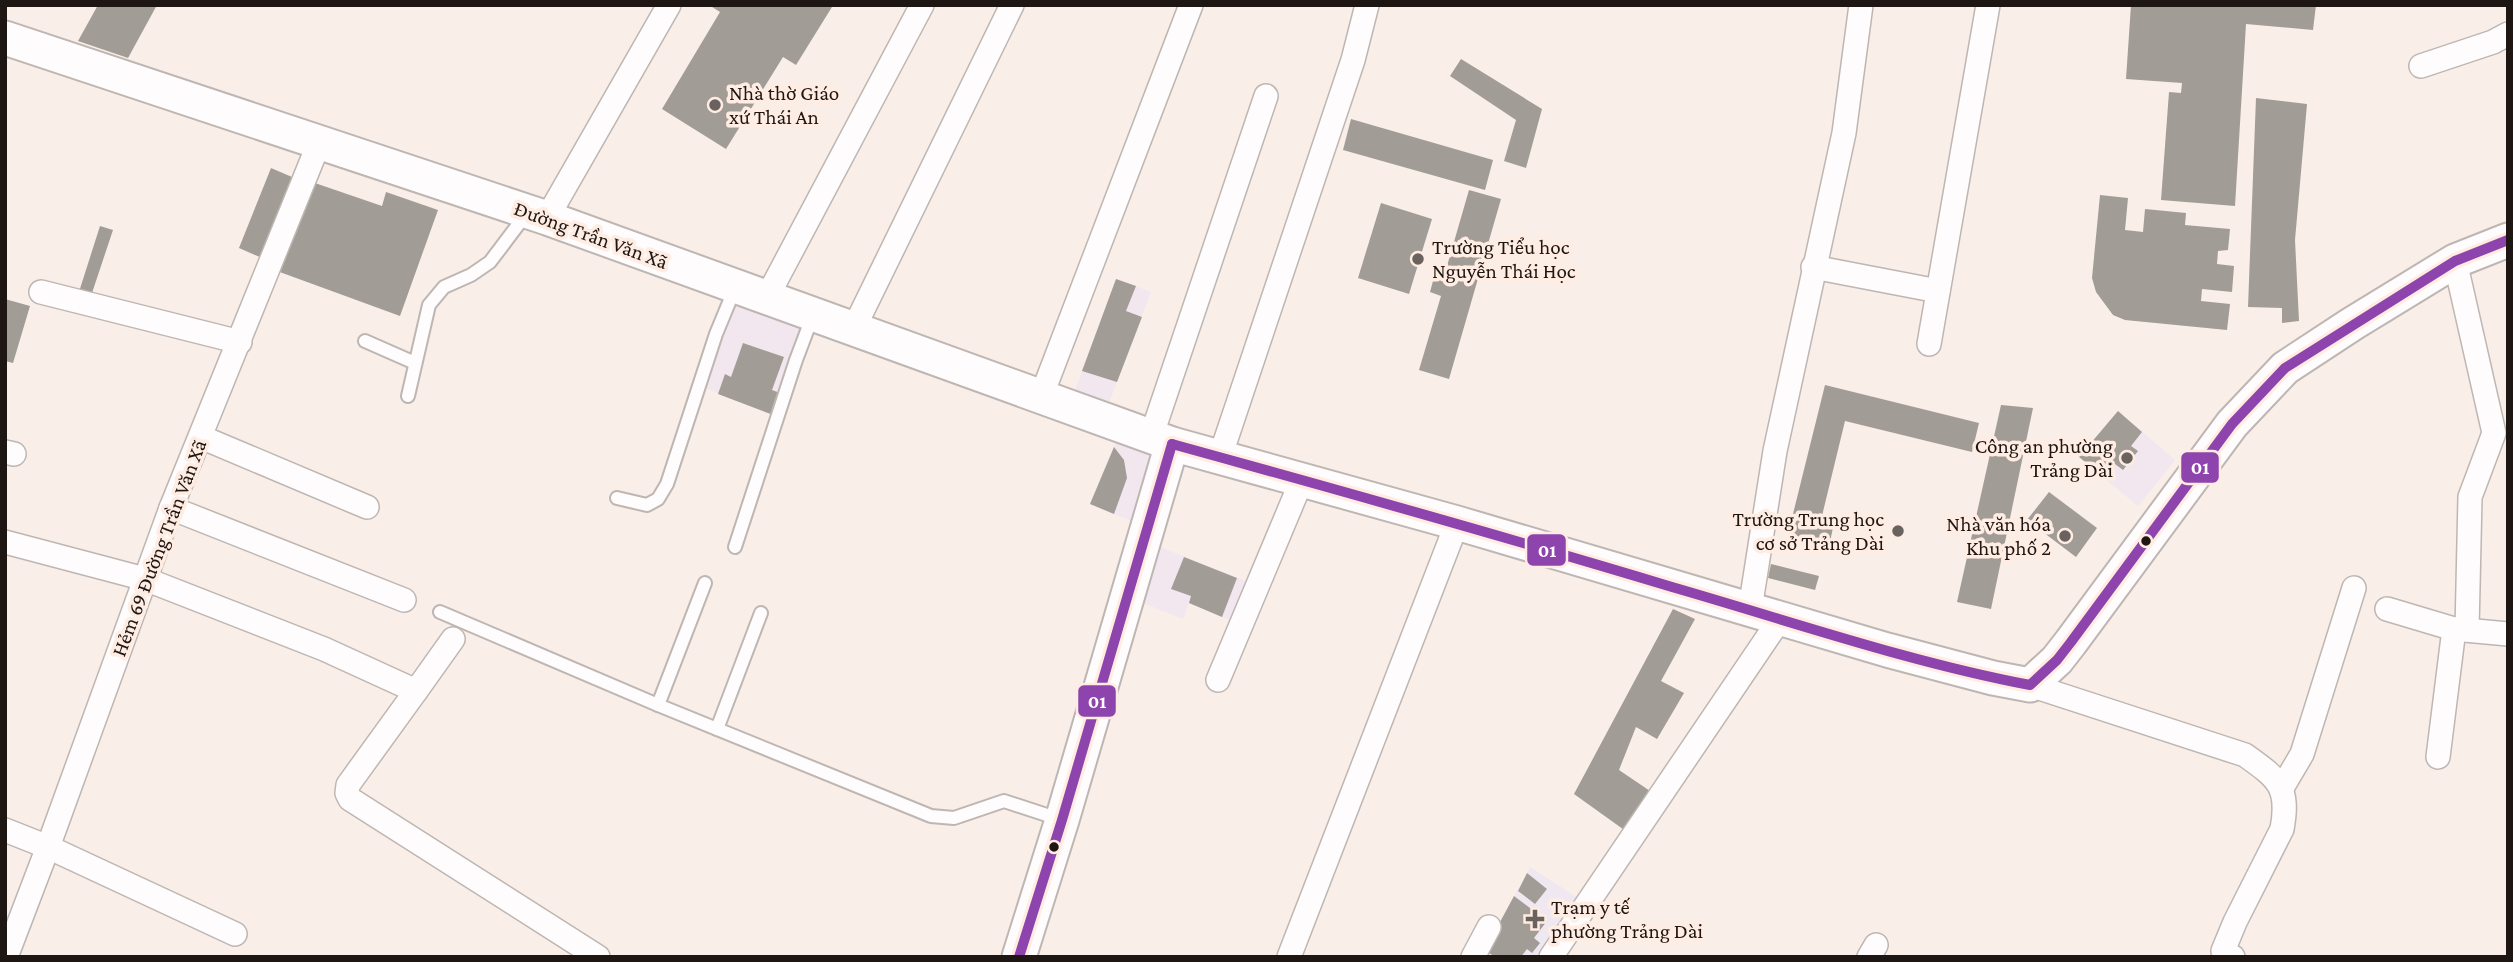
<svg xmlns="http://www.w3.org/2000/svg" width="2513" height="962" viewBox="0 0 2513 962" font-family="'Crimson Pro',serif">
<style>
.commercial{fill:#f3e7ef}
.medical{fill:#efe8f1}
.building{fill:#a29c96}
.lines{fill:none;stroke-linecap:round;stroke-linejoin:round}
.lane-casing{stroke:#beb6b2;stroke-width:16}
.street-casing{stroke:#beb6b2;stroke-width:26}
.secondary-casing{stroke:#beb6b2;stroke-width:37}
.lane{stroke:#fefcfc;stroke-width:12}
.street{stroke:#fefcfc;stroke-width:23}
.secondary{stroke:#fefcfc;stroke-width:33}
.bus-1-casing{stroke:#ffece2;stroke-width:16}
.bus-1{stroke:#8e44ad;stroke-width:10}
.poi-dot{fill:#6a625e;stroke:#ffece2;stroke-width:2.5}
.bus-dot{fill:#1d1613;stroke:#ffece2;stroke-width:2.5}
.labels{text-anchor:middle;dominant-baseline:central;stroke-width:7;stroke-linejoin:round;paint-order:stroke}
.poi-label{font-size:21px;fill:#1d1613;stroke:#ffece2;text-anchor:start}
.street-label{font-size:21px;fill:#1d1613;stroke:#ffece2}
.line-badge{stroke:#ffece2;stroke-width:2.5}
.badge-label{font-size:19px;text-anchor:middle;font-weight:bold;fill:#fff}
</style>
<rect width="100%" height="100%" fill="#f9eee8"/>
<!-- commercial -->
<g class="commercial">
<polygon points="1116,279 1151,292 1107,408 1073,396"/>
<polygon points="735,300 804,324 773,415 703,387"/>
<polygon points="2118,411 2175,460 2138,506 2079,457"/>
<polygon points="1118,437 1157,451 1136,523 1090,504"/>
<polygon points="1155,545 1251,583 1234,622 1189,603 1183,619 1138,601"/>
</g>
<!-- medical -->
<polygon class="medical" points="1530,867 1581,900 1542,957 1482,957"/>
<!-- building -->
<g class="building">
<polygon points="98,5 157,5 128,58 78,41"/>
<polygon points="709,5 829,5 832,7 796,65 783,57 726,149 662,109 720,12"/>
<polygon points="2131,5 2316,5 2313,30 2246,24 2235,206 2161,200 2169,92 2181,93 2182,83 2126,79"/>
<polygon points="1461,59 1542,109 1526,168 1504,161 1516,120 1450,76"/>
<polygon points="2256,98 2307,104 2295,240 2299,321 2282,323 2282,308 2248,307"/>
<polygon points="1351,119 1493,160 1485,190 1343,150"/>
<polygon points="271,168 299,180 262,258 239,248"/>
<polygon points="312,182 382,206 386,192 438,210 400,316 277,271"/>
<polygon points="1469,190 1501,199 1449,379 1419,370 1441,296 1430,292 1436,270 1445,273"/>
<polygon points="2100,195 2128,198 2125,230 2143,232 2145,209 2186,213 2185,225 2230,229 2228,250 2218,251 2217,264 2234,266 2232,292 2202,289 2201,301 2230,304 2227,330 2125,320 2113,315 2096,292 2092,278"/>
<polygon points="1381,203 1432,219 1409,294 1358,278"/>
<polygon points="100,226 113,230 90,299 78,295"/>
<polygon points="1116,279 1136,286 1126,311 1142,317 1117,382 1082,371"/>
<polygon points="5,299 30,306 13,363 5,361"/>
<polygon points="743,343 784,357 772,390 780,393 773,415 718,394 725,374 731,377"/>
<polygon points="1825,385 1979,423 1972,452 1845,421 1821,520 1834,523 1828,551 1789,541 1791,522"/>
<polygon points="2001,405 2033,408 1991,609 1957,602"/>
<polygon points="2118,411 2142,432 2131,446 2138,451 2123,470 2115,464 2105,478 2079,457"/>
<polygon points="1114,447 1124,460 1127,478 1114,514 1090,504"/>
<polygon points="2049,492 2097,528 2076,557 2027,520"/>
<polygon points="1184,557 1237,578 1222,617 1189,603 1191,596 1171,589"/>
<polygon points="1771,564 1819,576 1815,590 1768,578"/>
<polygon points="1673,609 1695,619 1661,681 1684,693 1657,739 1636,727 1619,770 1653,793 1627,832 1574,794"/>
<polygon points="1527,873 1547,889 1535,904 1518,891"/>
<polygon points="1514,896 1547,921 1534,938 1540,943 1532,953 1527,949 1521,957 1495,957 1485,950"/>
</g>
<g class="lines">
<!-- lane casing -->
<g class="lane-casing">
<g id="lane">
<polyline points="365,341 415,363"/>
<polyline points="408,396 429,305 444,287 471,275 490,262 527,213"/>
<polyline points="617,498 647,505 658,499 667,484 716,334 735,288"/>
<polyline points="735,547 796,360 813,315"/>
<polyline points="440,612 658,705 931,816 954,818 1004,801 1062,820"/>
<polyline points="658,705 705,583"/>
<polyline points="717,729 761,613"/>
</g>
</g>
<!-- street casing -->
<g class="street-casing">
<g id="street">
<polyline points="2421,66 2493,42 2508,34"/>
<polyline points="547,218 669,5"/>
<polyline points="2455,261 2494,433 2470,497 2467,630"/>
<polyline points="1813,267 1938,291"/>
<polyline points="41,292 240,342"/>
<polyline points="766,299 922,5"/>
<polyline points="853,330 1012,5"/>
<polyline points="1929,344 1988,5"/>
<polyline points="1041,397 1191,5"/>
<polyline points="201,437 367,507"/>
<polyline points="1151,437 1266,96"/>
<polyline points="5,452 14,454"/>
<polyline points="1220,457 1353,60 1367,5"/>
<polyline points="171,508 404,600"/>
<polyline points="5,542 145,579 324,649 416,691 348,785 347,793 350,799 598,957"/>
<polyline points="1750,609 1775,451 1844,133 1861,5"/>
<polyline points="2387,609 2454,629 2508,634"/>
<polyline points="1218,680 1301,482"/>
<path d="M2030,685L2245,755C2277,778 2290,786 2282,829L2235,922L2223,951L2233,957"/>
<polyline points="416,691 453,639"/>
<polyline points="2438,757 2454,629"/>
<polyline points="2282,788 2302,754 2354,588"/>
<polyline points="5,830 48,847 235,934"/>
<polyline points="6,957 48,847 171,508 319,143"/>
<polyline points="1289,957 1457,523"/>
<polyline points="1473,957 1489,927"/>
<polyline points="1551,957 1780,619"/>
<polyline points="1869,957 1876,945"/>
</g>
</g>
<!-- secondary casing -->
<g class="secondary-casing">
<g id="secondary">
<polyline points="5,38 547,218 1172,444 1457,523 1887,650 1993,678 2030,685 2057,660 2071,642 2232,424 2285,368 2352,324 2455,261 2508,240"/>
<polyline points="1019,957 1062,820 1172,444"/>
</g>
</g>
<!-- lane -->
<use href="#lane" class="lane"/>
<!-- street -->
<use href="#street" class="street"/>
<!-- secondary -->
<use href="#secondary" class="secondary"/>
<!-- bus-1 casing -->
<g class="bus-1-casing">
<g id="bus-1">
<path d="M1172,444C1339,490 1506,537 1672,587C1790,621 1909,662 2030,685L2057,660L2071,642L2232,424L2285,368L2455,261L2508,240"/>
<polyline points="1019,957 1062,820 1172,444"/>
</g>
</g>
<!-- bus-1 -->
<use href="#bus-1" class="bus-1"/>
</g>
<!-- markers -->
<g class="poi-dot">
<circle cx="715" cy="105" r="7"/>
<circle cx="1418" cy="259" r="7"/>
<circle cx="2127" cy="458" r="7"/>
<circle cx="1898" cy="531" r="7"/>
<circle cx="2065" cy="536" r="7"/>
<path d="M1531.5 908.5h7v7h7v7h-7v7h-7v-7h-7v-7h7z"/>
</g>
<g class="bus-dot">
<circle cx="2146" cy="541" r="6"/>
<circle cx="1054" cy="847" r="6"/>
</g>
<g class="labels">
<!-- poi labels -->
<g class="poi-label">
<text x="729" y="93">Nhà thờ Giáo<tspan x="729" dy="24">xứ Thái An</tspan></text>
<text x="1432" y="247">Trường Tiểu học<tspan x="1432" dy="24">Nguyễn Thái Học</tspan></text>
<text x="2113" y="446" text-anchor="end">Công an phường<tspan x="2113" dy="24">Trảng Dài</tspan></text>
<text x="1884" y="519" text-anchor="end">Trường Trung học<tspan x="1884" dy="24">cơ sở Trảng Dài</tspan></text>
<text x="2051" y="524" text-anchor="end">Nhà văn hóa<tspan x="2051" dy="24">Khu phố 2</tspan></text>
<text x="1551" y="907">Trạm y tế<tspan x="1551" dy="24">phường Trảng Dài</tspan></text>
</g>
<!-- street labels -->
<g class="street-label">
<text transform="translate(591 235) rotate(20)">Đường Trần Văn Xã</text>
<text transform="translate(159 548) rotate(-69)">Hẻm 69 Đường Trần Văn Xã</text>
</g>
</g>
<g class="line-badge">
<rect x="2180" y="451" width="40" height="33" rx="7" fill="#8e44ad"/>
<rect x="1526" y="533" width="41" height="34" rx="7" fill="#8e44ad"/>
<rect x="1077" y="684" width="40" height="34" rx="7" fill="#8e44ad"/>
</g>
<g class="badge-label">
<text x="2200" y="474">01</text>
<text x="1547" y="557">01</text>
<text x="1097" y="708">01</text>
</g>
<!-- border -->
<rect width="2513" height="962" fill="none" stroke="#1d1613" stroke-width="14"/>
</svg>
